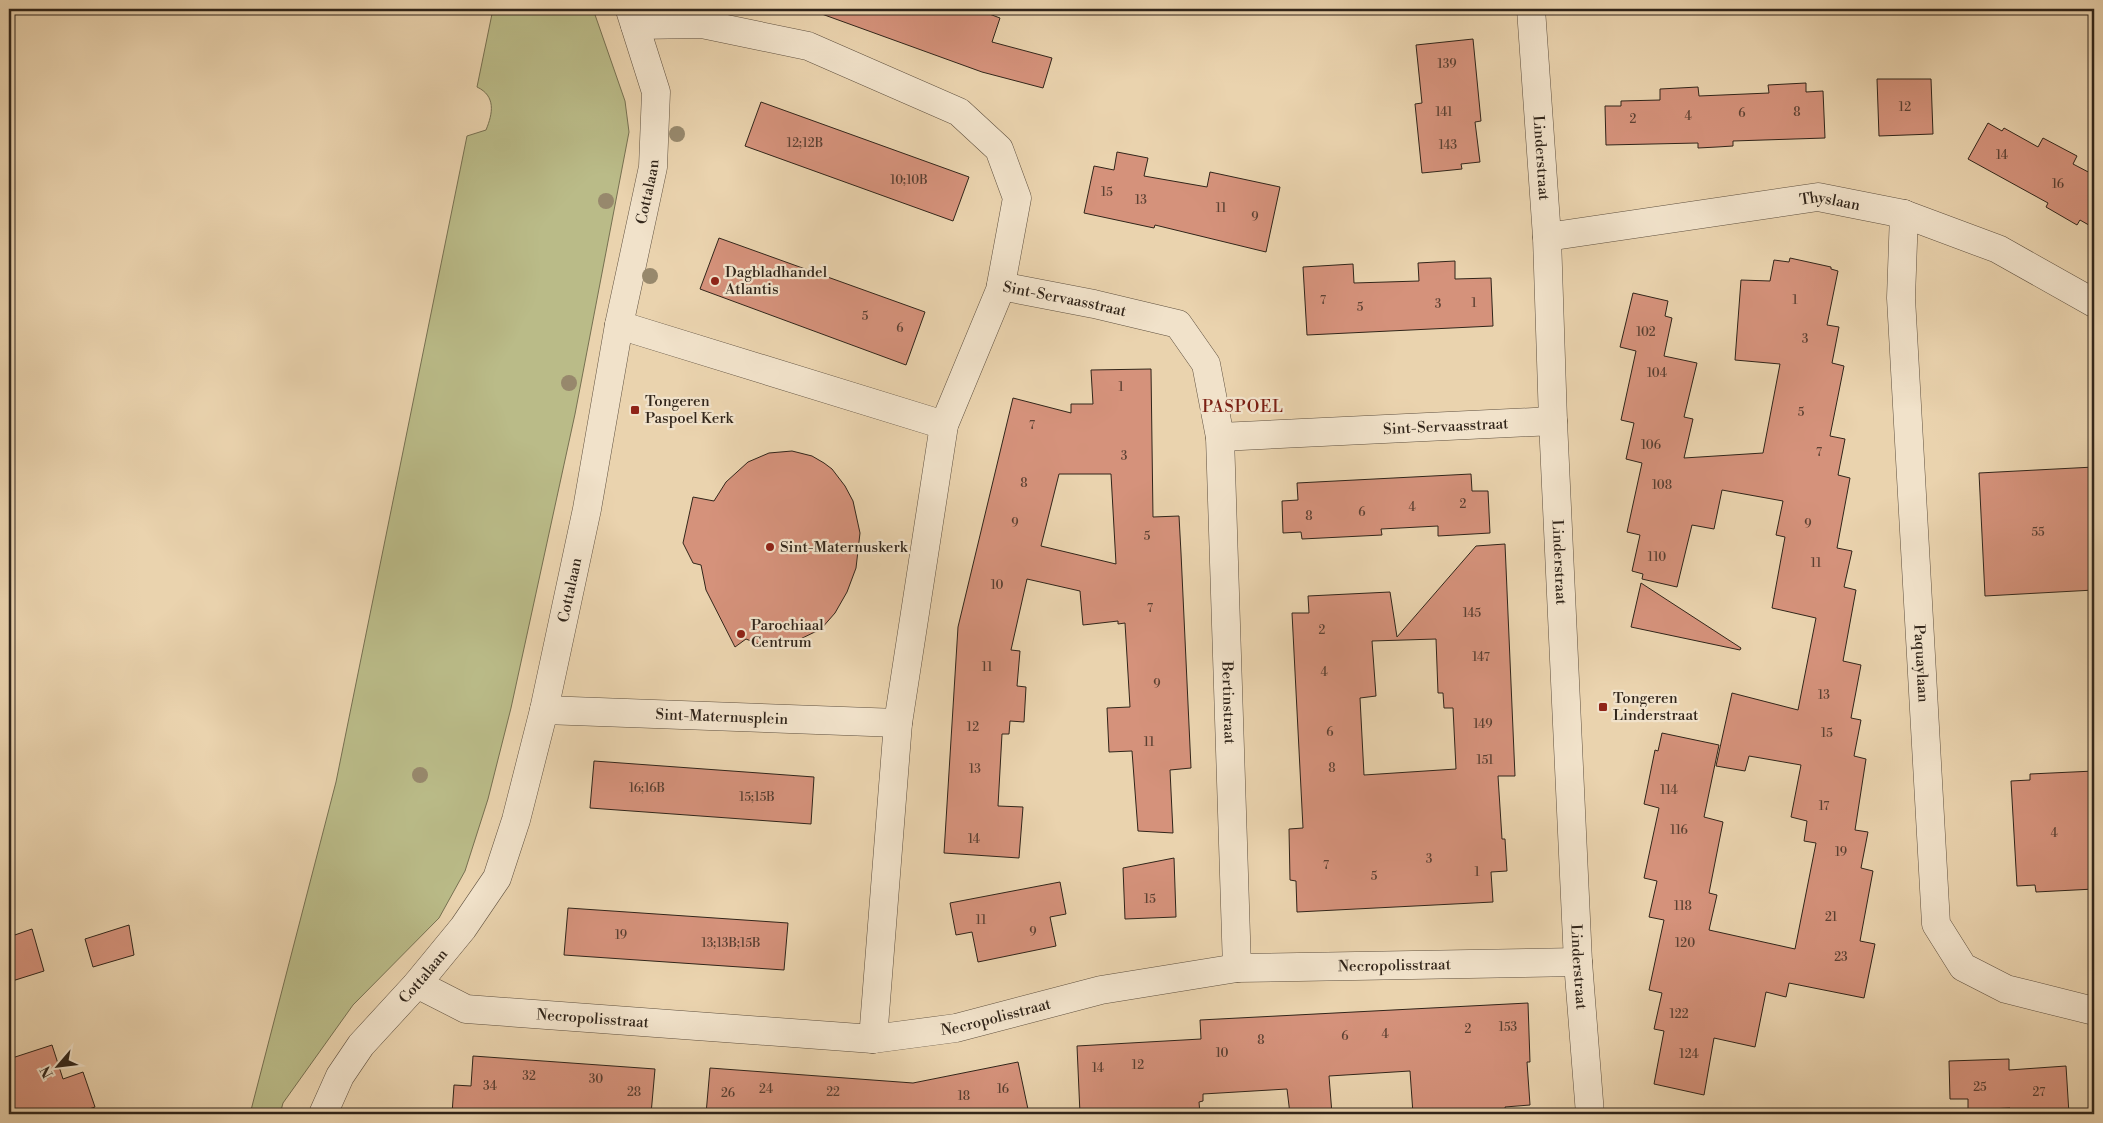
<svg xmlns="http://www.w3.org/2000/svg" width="2103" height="1123" viewBox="0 0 2103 1123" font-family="'Libre Bodoni',serif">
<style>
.green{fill:#babb88;stroke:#767051}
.building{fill:#d5927b;stroke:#31251a;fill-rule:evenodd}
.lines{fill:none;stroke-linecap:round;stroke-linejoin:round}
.street-casing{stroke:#5f503f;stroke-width:29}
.street{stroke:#f1e2ca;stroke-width:28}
.tree{fill:#97886c}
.poi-dot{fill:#8f2418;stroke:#f1e2ca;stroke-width:2}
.labels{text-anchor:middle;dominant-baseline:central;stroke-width:4.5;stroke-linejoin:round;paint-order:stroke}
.number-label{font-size:12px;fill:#5a4032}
.street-label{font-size:15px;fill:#31251a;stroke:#f1e2ca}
.poi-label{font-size:15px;fill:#31251a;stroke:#f1e2ca;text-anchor:start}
.neighbourhood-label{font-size:16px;letter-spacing:1px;fill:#7a1f14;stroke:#f1e2ca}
</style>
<rect width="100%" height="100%" fill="#ead3ae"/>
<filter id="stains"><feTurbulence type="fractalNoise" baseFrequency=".004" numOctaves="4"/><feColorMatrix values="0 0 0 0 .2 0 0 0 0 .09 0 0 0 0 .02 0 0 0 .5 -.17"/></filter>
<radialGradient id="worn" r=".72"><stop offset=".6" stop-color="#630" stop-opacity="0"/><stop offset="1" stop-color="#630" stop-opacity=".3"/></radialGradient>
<!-- green -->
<path class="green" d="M493,9H593L625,101L629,132L575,414L511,708L488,799L465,871L439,918L353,1005L283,1103L280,1114H250L336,782L467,136L486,130C493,113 496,96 477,87Z"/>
<!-- building -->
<g class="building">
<polygon points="820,9 976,9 1000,18 992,42 1052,58 1043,88 982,72 819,13"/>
<polygon points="1473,39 1481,121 1475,122 1480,162 1461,164 1462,169 1422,173 1415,104 1422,103 1416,45"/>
<polygon points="1877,79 1931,79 1933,134 1879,136"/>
<polygon points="1806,83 1806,92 1823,91 1825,138 1733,141 1733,146 1717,147 1698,148 1698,143 1606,145 1605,106 1621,106 1621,101 1660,100 1660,89 1698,87 1699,96 1769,93 1768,85"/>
<polygon points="761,102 969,177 953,221 745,146"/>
<polygon points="1988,123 2002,131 2004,128 2038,147 2043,138 2077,156 2073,164 2094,175 2094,228 2080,220 2077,225 2046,207 2048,203 1968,159"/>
<polygon points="1117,152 1148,158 1144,176 1207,187 1210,172 1280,187 1266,252 1155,225 1154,228 1084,213 1094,166 1114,170"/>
<polygon points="719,238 925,312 906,365 700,289"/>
<polygon points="1790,258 1831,267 1831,269 1838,271 1827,325 1839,327 1832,363 1844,366 1830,436 1845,439 1838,475 1850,478 1837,548 1852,551 1844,587 1856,590 1843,661 1861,665 1851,718 1861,720 1854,756 1866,759 1855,830 1868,832 1861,868 1873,871 1860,941 1875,944 1864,998 1789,983 1786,997 1766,992 1755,1047 1714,1038 1704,1095 1654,1084 1664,1031 1654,1029 1662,993 1649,990 1664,920 1649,917 1657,881 1644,878 1659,808 1644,804 1655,750 1658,751 1662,733 1719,745 1704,817 1723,822 1709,893 1717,895 1709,930 1795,949 1816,843 1804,841 1807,821 1791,817 1801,765 1749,756 1745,771 1716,766 1732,693 1798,710 1816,618 1772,608 1785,537 1776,535 1783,501 1722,490 1714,529 1692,525 1677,587 1642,579 1643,574 1632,571 1640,535 1627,532 1642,463 1626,459 1634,423 1621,420 1636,351 1620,347 1633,293 1668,301 1665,316 1672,318 1664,356 1697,363 1684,417 1693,419 1684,458 1763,453 1780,364 1735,360 1741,280 1770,281 1774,260 1789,262"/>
<polygon points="1455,261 1455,279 1491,278 1493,326 1307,335 1303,267 1353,264 1354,283 1419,281 1418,263"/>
<path d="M1151,369L1153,517L1179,516L1181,553L1191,768L1170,770L1173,833L1138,831L1132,751L1109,752L1107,708L1130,707L1125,623L1118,624V621L1083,625L1080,591L1027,579L1011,650L1020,651L1017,686L1026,687L1024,722L1010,721L1009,734H1002L998,806L1023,807L1019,858L944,853L958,627L1013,398L1071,413V404H1093L1091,370ZM1059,474H1111L1116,564L1041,546Z"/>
<polygon points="792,451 812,456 824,463 832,469 845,486 853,501 860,533 856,568 847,592 835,613 821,629 790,644 761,645 746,639 735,647 706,590 701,565 693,563 683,543 693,497 714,501 726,482 748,462 769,453"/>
<polygon points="2094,467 2094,590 1985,596 1979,473"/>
<polygon points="1471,474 1472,491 1488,491 1490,533 1438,536 1438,526 1381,529 1382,535 1302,539 1301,532 1283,533 1282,501 1298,500 1297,483"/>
<path d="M1505,544L1515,776H1498L1502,839H1505L1507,871L1491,872L1493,902L1297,912L1296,881L1290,880L1289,829L1303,828L1292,613H1309L1308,596L1390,592L1397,637L1476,546ZM1436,639L1438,693H1443L1444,708H1453L1456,769L1364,775L1360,698L1376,696L1372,641Z"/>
<polygon points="1641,583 1741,648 1740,650 1631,627"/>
<polygon points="594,761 814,777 811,824 590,808"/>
<polygon points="2094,771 2094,889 2036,892 2035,885 2017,886 2011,781 2030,780 2030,774"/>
<polygon points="1174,858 1176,917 1125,919 1123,868"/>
<polygon points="1060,882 1066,914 1050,917 1056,946 978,962 972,932 956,935 950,903"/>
<polygon points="568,908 788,923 784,970 564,955"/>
<polygon points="129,925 134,955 93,967 85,939"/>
<polygon points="32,929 44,971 9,982 9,937"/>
<polygon points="1528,1003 1530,1062 1527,1062 1530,1105 1505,1107 1506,1114 1413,1114 1410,1071 1329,1076 1332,1114 1290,1114 1287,1089 1203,1094 1203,1101 1199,1102 1200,1114 1080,1114 1077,1046 1201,1039 1200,1020"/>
<polygon points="52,1045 63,1079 83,1072 95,1107 74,1114 16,1114 9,1093 9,1059"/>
<polygon points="473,1056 655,1069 651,1114 452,1114 454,1085 471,1086"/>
<polygon points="2009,1059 2009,1070 2066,1066 2069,1114 2010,1114 2010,1108 1968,1110 1968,1099 1950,1099 1949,1061"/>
<polygon points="1018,1062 1029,1114 706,1114 710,1068 913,1083"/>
</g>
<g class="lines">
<!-- street casing -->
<g class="street-casing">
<g id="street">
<path id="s1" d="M1531,9L1547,237L1553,421L1578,962L1590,1114"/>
<polyline points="635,25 702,24 808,46 959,112 999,149 1017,198 1000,290 944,425 898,723 873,1039"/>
<path id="s2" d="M1904,214L1901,298L1936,924L1963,967L2006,989L2094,1011"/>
<path id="s3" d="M1547,237L1818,197L1904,214L1998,249L2094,303"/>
<path id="s4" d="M1001,286L1094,304L1178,324L1206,364L1220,437L1237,968"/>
<polyline points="619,325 944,425"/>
<path id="s5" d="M1220,437L1553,421"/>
<path id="s6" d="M544,710L898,723"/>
<path id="s7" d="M417,984L466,1009L873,1039L956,1028L1101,990L1237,968L1578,962"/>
<path id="s8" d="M323,1114L340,1076L361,1045L417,984L463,928L497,878L516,820L544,710L587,509L619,325L653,167L656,92L630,10"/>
</g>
</g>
<!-- street -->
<use href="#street" class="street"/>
</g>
<!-- trees -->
<g class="tree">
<circle cx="677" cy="134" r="8"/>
<circle cx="606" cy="201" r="8"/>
<circle cx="650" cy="276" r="8"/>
<circle cx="569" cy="383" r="8"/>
<circle cx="420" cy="775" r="8"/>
</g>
<!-- markers -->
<g class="poi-dot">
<circle cx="715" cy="281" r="5"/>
<rect x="630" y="405" width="10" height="10" rx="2.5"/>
<circle cx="770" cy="547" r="5"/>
<circle cx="741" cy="634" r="5"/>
<rect x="1598" y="702" width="10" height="10" rx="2.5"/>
</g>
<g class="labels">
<!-- number labels -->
<g class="number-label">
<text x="1447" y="64">139</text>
<text x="1905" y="107">12</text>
<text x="1444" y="112">141</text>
<text x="1797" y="112">8</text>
<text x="1742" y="113">6</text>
<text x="1688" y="116">4</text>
<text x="1633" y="119">2</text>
<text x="805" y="143">12;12B</text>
<text x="1448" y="145">143</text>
<text x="2002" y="155">14</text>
<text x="909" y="180">10;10B</text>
<text x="2058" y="184">16</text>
<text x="1107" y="192">15</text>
<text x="1141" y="200">13</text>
<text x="1221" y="208">11</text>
<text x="1255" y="217">9</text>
<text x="1323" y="300">7</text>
<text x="1795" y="300">1</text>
<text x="1474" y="303">1</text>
<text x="1438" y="304">3</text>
<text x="1360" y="307">5</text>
<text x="865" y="316">5</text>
<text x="900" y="328">6</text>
<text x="1646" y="332">102</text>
<text x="1805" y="339">3</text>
<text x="1657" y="373">104</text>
<text x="1121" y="387">1</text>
<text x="1801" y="412">5</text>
<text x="1032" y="425">7</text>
<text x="1651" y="445">106</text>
<text x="1819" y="452">7</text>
<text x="1124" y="456">3</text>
<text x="1024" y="483">8</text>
<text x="1662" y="485">108</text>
<text x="1463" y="504">2</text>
<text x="1412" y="507">4</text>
<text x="1362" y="512">6</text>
<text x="1309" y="516">8</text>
<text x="1015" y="523">9</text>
<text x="1808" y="524">9</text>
<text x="2038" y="532">55</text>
<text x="1147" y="536">5</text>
<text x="1657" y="557">110</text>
<text x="1816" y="563">11</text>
<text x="997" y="585">10</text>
<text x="1150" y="608">7</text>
<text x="1472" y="613">145</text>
<text x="1322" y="630">2</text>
<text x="1481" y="657">147</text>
<text x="987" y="667">11</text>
<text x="1324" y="672">4</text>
<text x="1157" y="684">9</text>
<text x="1824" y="695">13</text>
<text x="1483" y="724">149</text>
<text x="973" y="727">12</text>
<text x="1330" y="732">6</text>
<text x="1827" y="733">15</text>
<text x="1149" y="742">11</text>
<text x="1485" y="760">151</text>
<text x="1332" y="768">8</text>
<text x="975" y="769">13</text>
<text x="647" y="788">16;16B</text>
<text x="1669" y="790">114</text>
<text x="757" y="797">15;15B</text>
<text x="1824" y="806">17</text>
<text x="1679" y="830">116</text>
<text x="2054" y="833">4</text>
<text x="974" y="839">14</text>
<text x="1841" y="852">19</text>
<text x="1429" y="859">3</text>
<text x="1326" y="865">7</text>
<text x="1477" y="872">1</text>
<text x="1374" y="876">5</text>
<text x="1150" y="899">15</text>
<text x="1683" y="906">118</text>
<text x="1831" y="917">21</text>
<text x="981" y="920">11</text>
<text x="1033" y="932">9</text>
<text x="621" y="935">19</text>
<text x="731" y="943">13;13B;15B</text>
<text x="1685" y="943">120</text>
<text x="1841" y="957">23</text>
<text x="1679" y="1014">122</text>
<text x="1508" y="1027">153</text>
<text x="1468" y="1029">2</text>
<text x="1385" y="1034">4</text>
<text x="1345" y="1036">6</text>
<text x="1261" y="1040">8</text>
<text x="1222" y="1053">10</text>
<text x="1689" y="1054">124</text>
<text x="1138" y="1065">12</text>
<text x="1098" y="1068">14</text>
<text x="529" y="1076">32</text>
<text x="596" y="1079">30</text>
<text x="490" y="1086">34</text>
<text x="1980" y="1087">25</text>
<text x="766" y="1089">24</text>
<text x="1003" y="1089">16</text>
<text x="634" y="1092">28</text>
<text x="833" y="1092">22</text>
<text x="2039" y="1092">27</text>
<text x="728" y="1093">26</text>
<text x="964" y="1096">18</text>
</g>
<!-- street labels -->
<g class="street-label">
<text stroke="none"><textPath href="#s1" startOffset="149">Linderstraat</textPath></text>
<text stroke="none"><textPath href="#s8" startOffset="998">Cottalaan</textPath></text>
<text stroke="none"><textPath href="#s3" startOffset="286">Thyslaan</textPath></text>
<text stroke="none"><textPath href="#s4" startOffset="65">Sint-Servaasstraat</textPath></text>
<text stroke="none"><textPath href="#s5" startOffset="226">Sint-Servaasstraat</textPath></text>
<text stroke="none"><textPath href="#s1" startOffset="554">Linderstraat</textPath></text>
<text stroke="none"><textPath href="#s8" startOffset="592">Cottalaan</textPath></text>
<text stroke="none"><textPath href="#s2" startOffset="450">Paquaylaan</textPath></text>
<text stroke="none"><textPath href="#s4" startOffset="570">Bertinstraat</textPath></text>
<text stroke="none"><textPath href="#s6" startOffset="178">Sint-Maternusplein</textPath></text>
<text stroke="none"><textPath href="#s7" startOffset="992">Necropolisstraat</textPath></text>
<text stroke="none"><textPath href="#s1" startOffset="959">Linderstraat</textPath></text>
<text stroke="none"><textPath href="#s8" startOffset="172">Cottalaan</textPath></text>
<text stroke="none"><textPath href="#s7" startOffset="588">Necropolisstraat</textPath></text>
<text stroke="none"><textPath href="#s7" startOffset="182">Necropolisstraat</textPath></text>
</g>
<!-- poi labels -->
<g class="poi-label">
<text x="725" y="272">Dagbladhandel<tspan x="725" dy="17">Atlantis</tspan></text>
<text x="645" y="401">Tongeren<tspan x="645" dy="17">Paspoel Kerk</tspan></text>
<text x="780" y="547">Sint-Maternuskerk</text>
<text x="751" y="625">Parochiaal<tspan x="751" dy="17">Centrum</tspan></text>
<text x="1613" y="698">Tongeren<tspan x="1613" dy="17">Linderstraat</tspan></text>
</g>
<!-- neighbourhood labels -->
<g class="neighbourhood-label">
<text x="1243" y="407">PASPOEL</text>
</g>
</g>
<!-- margin -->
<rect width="2103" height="1123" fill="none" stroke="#ead3ae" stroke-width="30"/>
<rect x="10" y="10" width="2083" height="1103" fill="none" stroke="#31251a" stroke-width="2.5"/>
<rect x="15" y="15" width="2073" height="1093" fill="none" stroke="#31251a"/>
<!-- north arrow -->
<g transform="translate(58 1066) rotate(242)" stroke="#f1e2ca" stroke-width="4" paint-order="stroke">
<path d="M0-4L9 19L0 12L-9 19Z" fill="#31251a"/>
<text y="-8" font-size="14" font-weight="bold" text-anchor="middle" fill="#31251a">N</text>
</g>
<rect width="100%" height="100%" filter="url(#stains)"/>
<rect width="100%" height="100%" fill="url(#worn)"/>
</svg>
